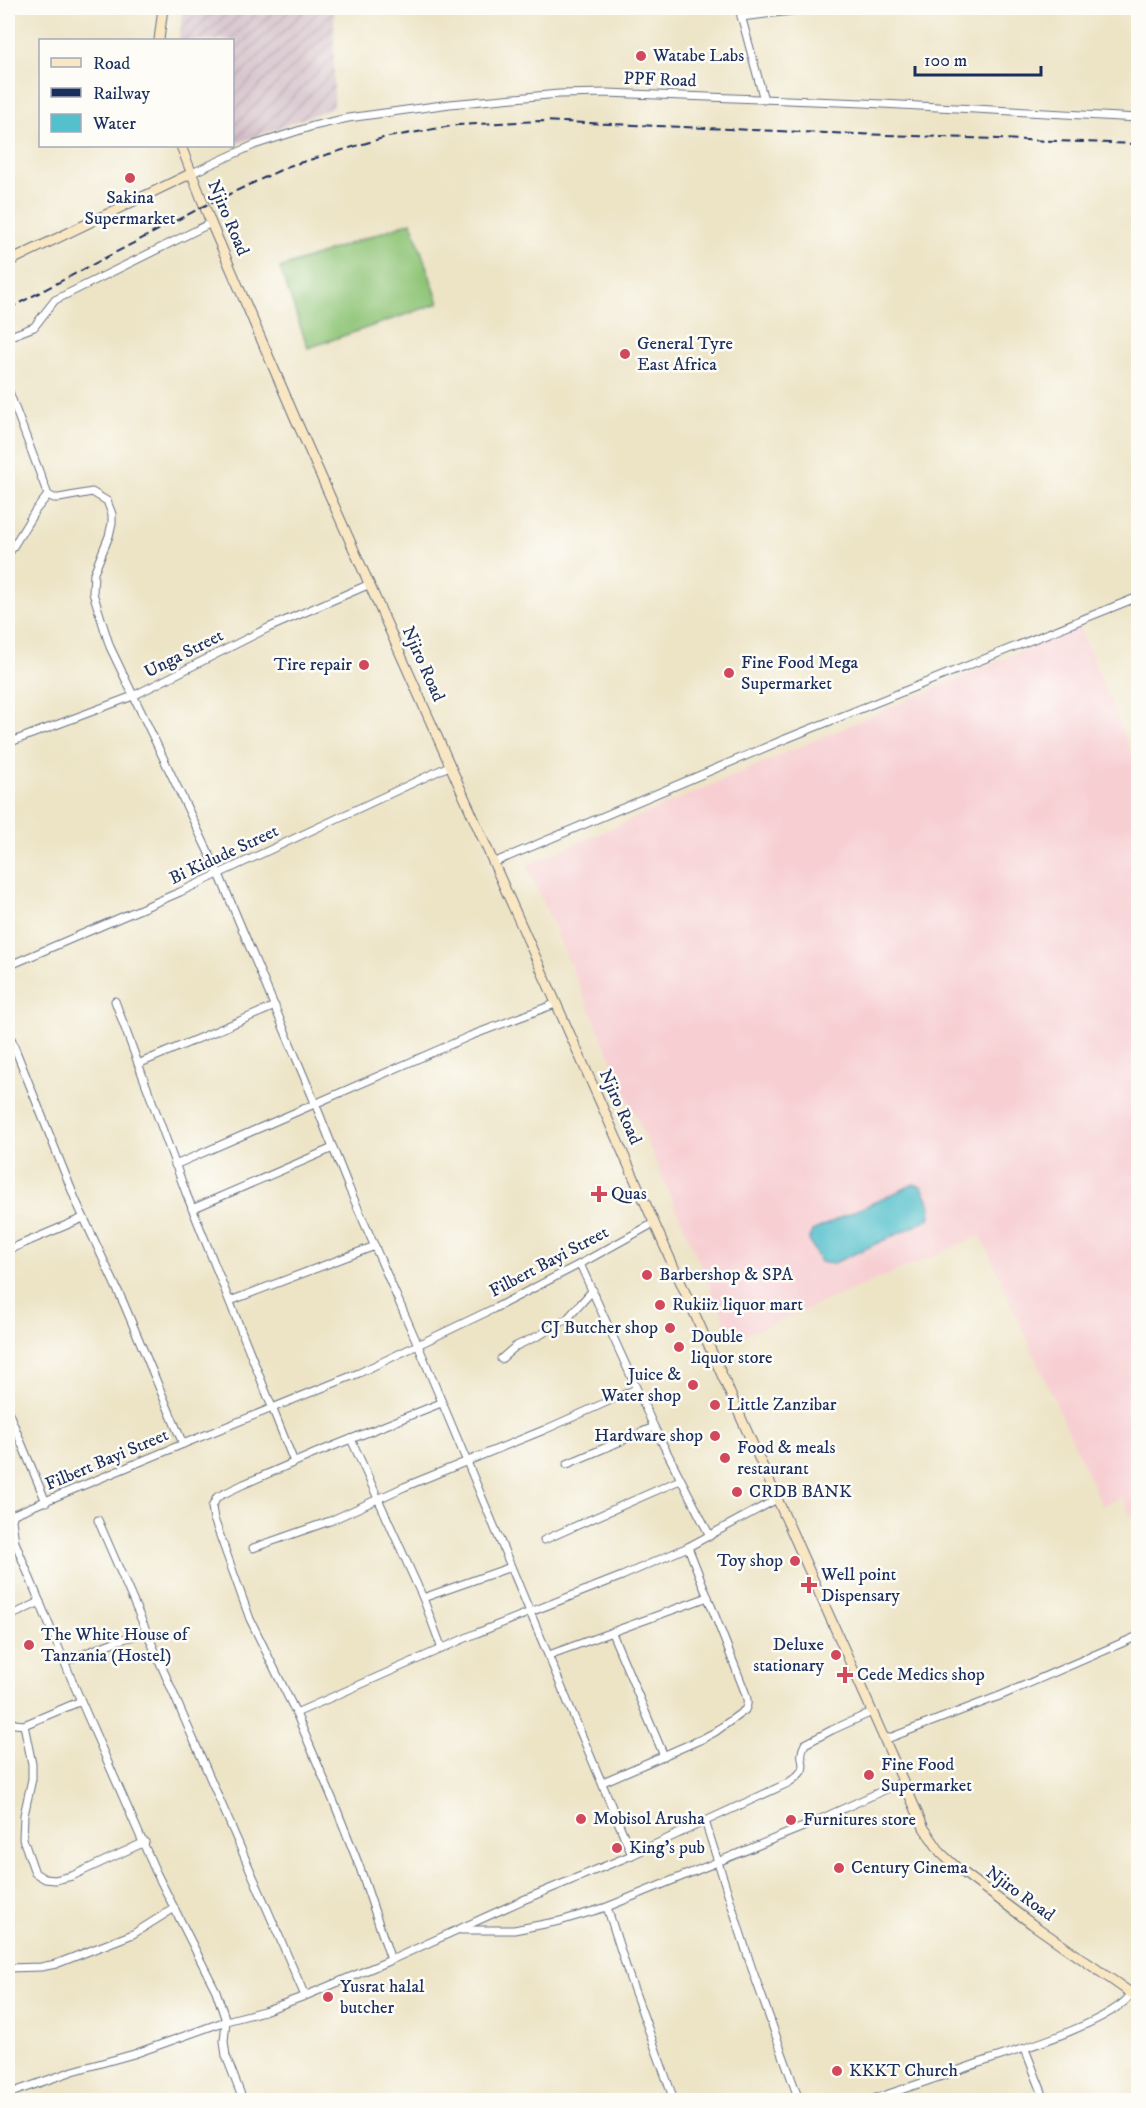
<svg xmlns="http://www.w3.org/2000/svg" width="1146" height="2108" viewBox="0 0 1146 2108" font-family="'IM FELL DW Pica',serif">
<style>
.built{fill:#f7cfd3}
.industrial{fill:url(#industrial-furrows)}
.grass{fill:#8fc577;stroke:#557a6a;stroke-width:1.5}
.water{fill:#53c0cc;stroke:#377895;stroke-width:1.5}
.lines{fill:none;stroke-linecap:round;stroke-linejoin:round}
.street-casing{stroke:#646e82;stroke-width:9}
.secondary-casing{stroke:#646e82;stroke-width:11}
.street{stroke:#fff;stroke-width:7}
.secondary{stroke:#f9e7c3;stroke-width:9}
.rail{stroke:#1b2f5e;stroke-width:2;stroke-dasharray:9 4.5;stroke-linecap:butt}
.poi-dot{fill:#d1495b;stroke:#fdfcf7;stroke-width:2}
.labels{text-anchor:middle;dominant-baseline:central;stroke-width:5;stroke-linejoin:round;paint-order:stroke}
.poi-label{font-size:18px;fill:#1b2f5e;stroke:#fdfcf7;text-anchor:start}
.street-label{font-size:18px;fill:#1b2f5e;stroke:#fdfcf7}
</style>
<defs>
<pattern id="industrial-furrows" width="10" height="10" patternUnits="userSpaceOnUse" patternTransform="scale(1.5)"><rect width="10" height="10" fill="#d2bdc7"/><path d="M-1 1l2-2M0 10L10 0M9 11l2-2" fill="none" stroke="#aa9aa5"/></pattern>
</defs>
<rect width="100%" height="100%" fill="#fdfcf7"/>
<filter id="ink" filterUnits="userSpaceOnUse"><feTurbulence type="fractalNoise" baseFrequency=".0167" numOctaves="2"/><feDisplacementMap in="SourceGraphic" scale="12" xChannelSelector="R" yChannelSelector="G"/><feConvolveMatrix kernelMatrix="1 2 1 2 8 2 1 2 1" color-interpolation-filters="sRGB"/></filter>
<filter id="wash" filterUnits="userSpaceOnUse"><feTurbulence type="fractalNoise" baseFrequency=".008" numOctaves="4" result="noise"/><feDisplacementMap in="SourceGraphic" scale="24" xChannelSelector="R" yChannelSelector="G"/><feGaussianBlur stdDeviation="1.35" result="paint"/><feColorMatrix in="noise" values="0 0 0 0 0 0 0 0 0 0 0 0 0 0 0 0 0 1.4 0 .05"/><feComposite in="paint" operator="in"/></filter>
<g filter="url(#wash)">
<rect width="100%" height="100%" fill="#ede4c6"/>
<!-- built -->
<polygon class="built" points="1079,626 1138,769 1138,1512 1131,1516 1122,1497 1102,1506 981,1236 733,1340 527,865"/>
<!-- industrial -->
<polygon class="industrial" points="183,8 334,8 334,107 233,145 232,40 179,40"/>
<!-- grass -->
<polygon class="grass" points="411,222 439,303 308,348 280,268"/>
<!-- water -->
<path class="water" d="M914,1184L922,1187C927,1198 935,1208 928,1220L832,1264L820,1262L809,1240L812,1231Z"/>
</g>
<g filter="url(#ink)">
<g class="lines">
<!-- street casing -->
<g class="street-casing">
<g id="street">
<polyline points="739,8 764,100"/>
<polyline points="741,17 817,8"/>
<polyline points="192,173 254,145 313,126 348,118 450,104 559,94 607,93 864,103 1138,118"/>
<polyline points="8,337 34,327 55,300 211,223"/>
<polyline points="8,389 48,495 54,498 59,498 92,492 107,501 112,514 112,523 109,536 94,573 93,593 110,647 219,874 315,1103 349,1188 418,1345 632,1855"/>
<polyline points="8,555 35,511 48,495"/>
<polyline points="8,743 133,696 268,628 370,584"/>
<polyline points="493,863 783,740 1138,597"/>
<polyline points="8,966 180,892 449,766"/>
<polyline points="115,1001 186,1193 294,1462"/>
<polyline points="8,1031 76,1201 124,1304 183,1444"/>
<polyline points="138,1064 275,1006"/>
<polyline points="175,1165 470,1036 555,1004"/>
<polyline points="192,1209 333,1148"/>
<polyline points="8,1250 83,1218"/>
<polyline points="580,1264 654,1427 710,1536"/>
<polyline points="230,1301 375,1246"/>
<polyline points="501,1359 516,1346 540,1335 567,1319 593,1290"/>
<polyline points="8,1411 46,1502"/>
<polyline points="351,1439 423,1598 442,1649"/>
<polyline points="567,1464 654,1427"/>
<polyline points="98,1520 305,1996"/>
<polyline points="544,1540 680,1480"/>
<polyline points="253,1548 330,1521 404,1487 544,1430 636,1389"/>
<polyline points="423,1598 511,1567"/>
<polyline points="8,1617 40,1602"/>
<polyline points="612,1633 664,1756"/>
<polyline points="549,1655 708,1597"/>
<polyline points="66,1661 119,1640 146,1633"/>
<polyline points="296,1713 477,1633 622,1576 688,1547 777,1499"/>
<polyline points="8,1720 15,1724 24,1725 81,1701"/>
<polyline points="24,1725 32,1764 32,1779 24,1815 23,1839 35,1873 45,1879 55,1880 72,1876 145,1842"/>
<polyline points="884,1740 1002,1695 1138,1636"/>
<path d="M603,1782L702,1739L715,1732L745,1710C749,1703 747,1699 745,1692L688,1547"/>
<polyline points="705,1821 751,1966 799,2100"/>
<polyline points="607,1907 629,1976 674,2100"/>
<polyline points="461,1930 514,1930 560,1921 607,1907 803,1827 904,1781"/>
<polyline points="391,1960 360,1868 335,1805 296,1713 250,1619 214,1519 212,1507 217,1497 244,1484 316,1453 441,1403"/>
<polyline points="8,1968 41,1967 56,1964 133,1934 173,1909"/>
<polyline points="1025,2049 1045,2100"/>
<path d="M8,2094L73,2071L134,2054L226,2021L264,2011L305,1996L391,1960L523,1900L632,1855L788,1783C816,1764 794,1764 805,1744L832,1730L872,1712"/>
<polyline points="243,2100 226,2056 224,2041 226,2021 216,1991 155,1870 74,1685 15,1542 12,1520 14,1514 183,1444 359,1373 493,1309 580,1264 654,1223"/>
<path d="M870,2100C907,2088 943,2076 979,2063C1013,2052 1114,2022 1132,1993"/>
</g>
</g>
<!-- secondary casing -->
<g class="secondary-casing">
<g id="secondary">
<polyline points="159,40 163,8"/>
<polyline points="181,146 211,223 296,420 924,1828 941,1853 956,1867 1032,1924 1138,1998"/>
<polyline points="8,262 192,173"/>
</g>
</g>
<!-- street -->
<use href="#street" class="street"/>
<!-- secondary -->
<use href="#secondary" class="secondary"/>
<!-- rail -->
<polyline class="rail" points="8,309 204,206 289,166 383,138 457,125 540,121 801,132 1138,144"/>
</g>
</g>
<!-- markers -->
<g class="poi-dot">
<circle cx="641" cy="56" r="6"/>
<circle cx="130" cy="178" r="6"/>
<circle cx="625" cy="354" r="6"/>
<circle cx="364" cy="665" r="6"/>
<circle cx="729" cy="673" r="6"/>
<path d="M596 1185h6v6h6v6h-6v6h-6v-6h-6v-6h6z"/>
<circle cx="647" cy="1275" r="6"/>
<circle cx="660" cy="1305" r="6"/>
<circle cx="670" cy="1328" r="6"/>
<circle cx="679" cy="1347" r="6"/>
<circle cx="693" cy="1385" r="6"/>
<circle cx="715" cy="1405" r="6"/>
<circle cx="715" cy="1436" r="6"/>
<circle cx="725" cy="1458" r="6"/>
<circle cx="737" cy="1492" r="6"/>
<circle cx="795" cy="1561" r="6"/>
<path d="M806 1576h6v6h6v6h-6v6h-6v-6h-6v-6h6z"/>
<circle cx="29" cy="1645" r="6"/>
<circle cx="836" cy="1655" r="6"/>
<path d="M842 1666h6v6h6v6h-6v6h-6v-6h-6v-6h6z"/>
<circle cx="869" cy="1775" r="6"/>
<circle cx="581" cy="1819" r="6"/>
<circle cx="791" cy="1820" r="6"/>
<circle cx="617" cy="1848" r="6"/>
<circle cx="839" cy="1868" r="6"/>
<circle cx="328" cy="1997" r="6"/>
<circle cx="837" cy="2071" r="6"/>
</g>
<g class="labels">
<!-- poi labels -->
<g class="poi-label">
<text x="653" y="56">Watabe Labs</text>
<text x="130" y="198" text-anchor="middle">Sakina<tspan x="130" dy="21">Supermarket</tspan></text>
<text x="637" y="344">General Tyre<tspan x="637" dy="21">East Africa</tspan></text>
<text x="741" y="663">Fine Food Mega<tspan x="741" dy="21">Supermarket</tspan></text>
<text x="352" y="665" text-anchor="end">Tire repair</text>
<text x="611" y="1194">Quas</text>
<text x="659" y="1275">Barbershop &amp; SPA</text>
<text x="672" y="1305">Rukiiz liquor mart</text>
<text x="658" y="1328" text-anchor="end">CJ Butcher shop</text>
<text x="691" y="1337">Double<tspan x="691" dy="21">liquor store</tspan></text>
<text x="681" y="1375" text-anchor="end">Juice &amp;<tspan x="681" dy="21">Water shop</tspan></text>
<text x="727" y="1405">Little Zanzibar</text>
<text x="703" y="1436" text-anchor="end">Hardware shop</text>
<text x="737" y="1448">Food &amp; meals<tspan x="737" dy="21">restaurant</tspan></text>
<text x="749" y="1492">CRDB BANK</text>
<text x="783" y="1561" text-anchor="end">Toy shop</text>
<text x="821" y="1575">Well point<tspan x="821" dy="21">Dispensary</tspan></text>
<text x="41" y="1635">The White House of<tspan x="41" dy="21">Tanzania (Hostel)</tspan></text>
<text x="824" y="1645" text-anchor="end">Deluxe<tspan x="824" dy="21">stationary</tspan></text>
<text x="857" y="1675">Cede Medics shop</text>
<text x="881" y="1765">Fine Food<tspan x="881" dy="21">Supermarket</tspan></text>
<text x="593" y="1819">Mobisol Arusha</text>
<text x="803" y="1820">Furnitures store</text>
<text x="629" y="1848">King's pub</text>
<text x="851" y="1868">Century Cinema</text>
<text x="340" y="1987">Yusrat halal<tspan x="340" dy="21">butcher</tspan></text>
<text x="849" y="2071">KKKT Church</text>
</g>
<!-- street labels -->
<g class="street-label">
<text transform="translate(660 80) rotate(2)">PPF Road</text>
<text transform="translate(228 218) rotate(67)">Njiro Road</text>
<text transform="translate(184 654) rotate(-27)">Unga Street</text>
<text transform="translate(423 664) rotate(66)">Njiro Road</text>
<text transform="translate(224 855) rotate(-25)">Bi Kidude Street</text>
<text transform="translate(620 1107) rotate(66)">Njiro Road</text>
<text transform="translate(549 1262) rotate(-28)">Filbert Bayi Street</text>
<text transform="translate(107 1460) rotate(-23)">Filbert Bayi Street</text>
<text transform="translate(1020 1894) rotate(36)">Njiro Road</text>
</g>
</g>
<!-- margin -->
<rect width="1146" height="2108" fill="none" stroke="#fdfcf7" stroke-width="30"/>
<!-- legend -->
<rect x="39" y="39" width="195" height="108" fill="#fdfcf7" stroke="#a3aaba" stroke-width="1.5"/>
<rect x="51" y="58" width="30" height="9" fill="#f9e7c3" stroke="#a3aaba" stroke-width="1.5"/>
<text x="93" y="69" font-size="18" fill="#1b2f5e">Road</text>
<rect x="51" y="88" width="30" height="9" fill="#1b2f5e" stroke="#a3aaba" stroke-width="1.5"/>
<text x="93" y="99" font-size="18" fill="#1b2f5e">Railway</text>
<rect x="51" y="114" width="30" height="18" fill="#53c0cc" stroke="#a3aaba" stroke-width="1.5"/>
<text x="93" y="129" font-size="18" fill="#1b2f5e">Water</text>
<!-- scale -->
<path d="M915 66v9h126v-9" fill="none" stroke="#1b2f5e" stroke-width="3"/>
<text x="924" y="66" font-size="18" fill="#1b2f5e" stroke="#fdfcf7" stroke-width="4.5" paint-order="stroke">100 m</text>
</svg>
